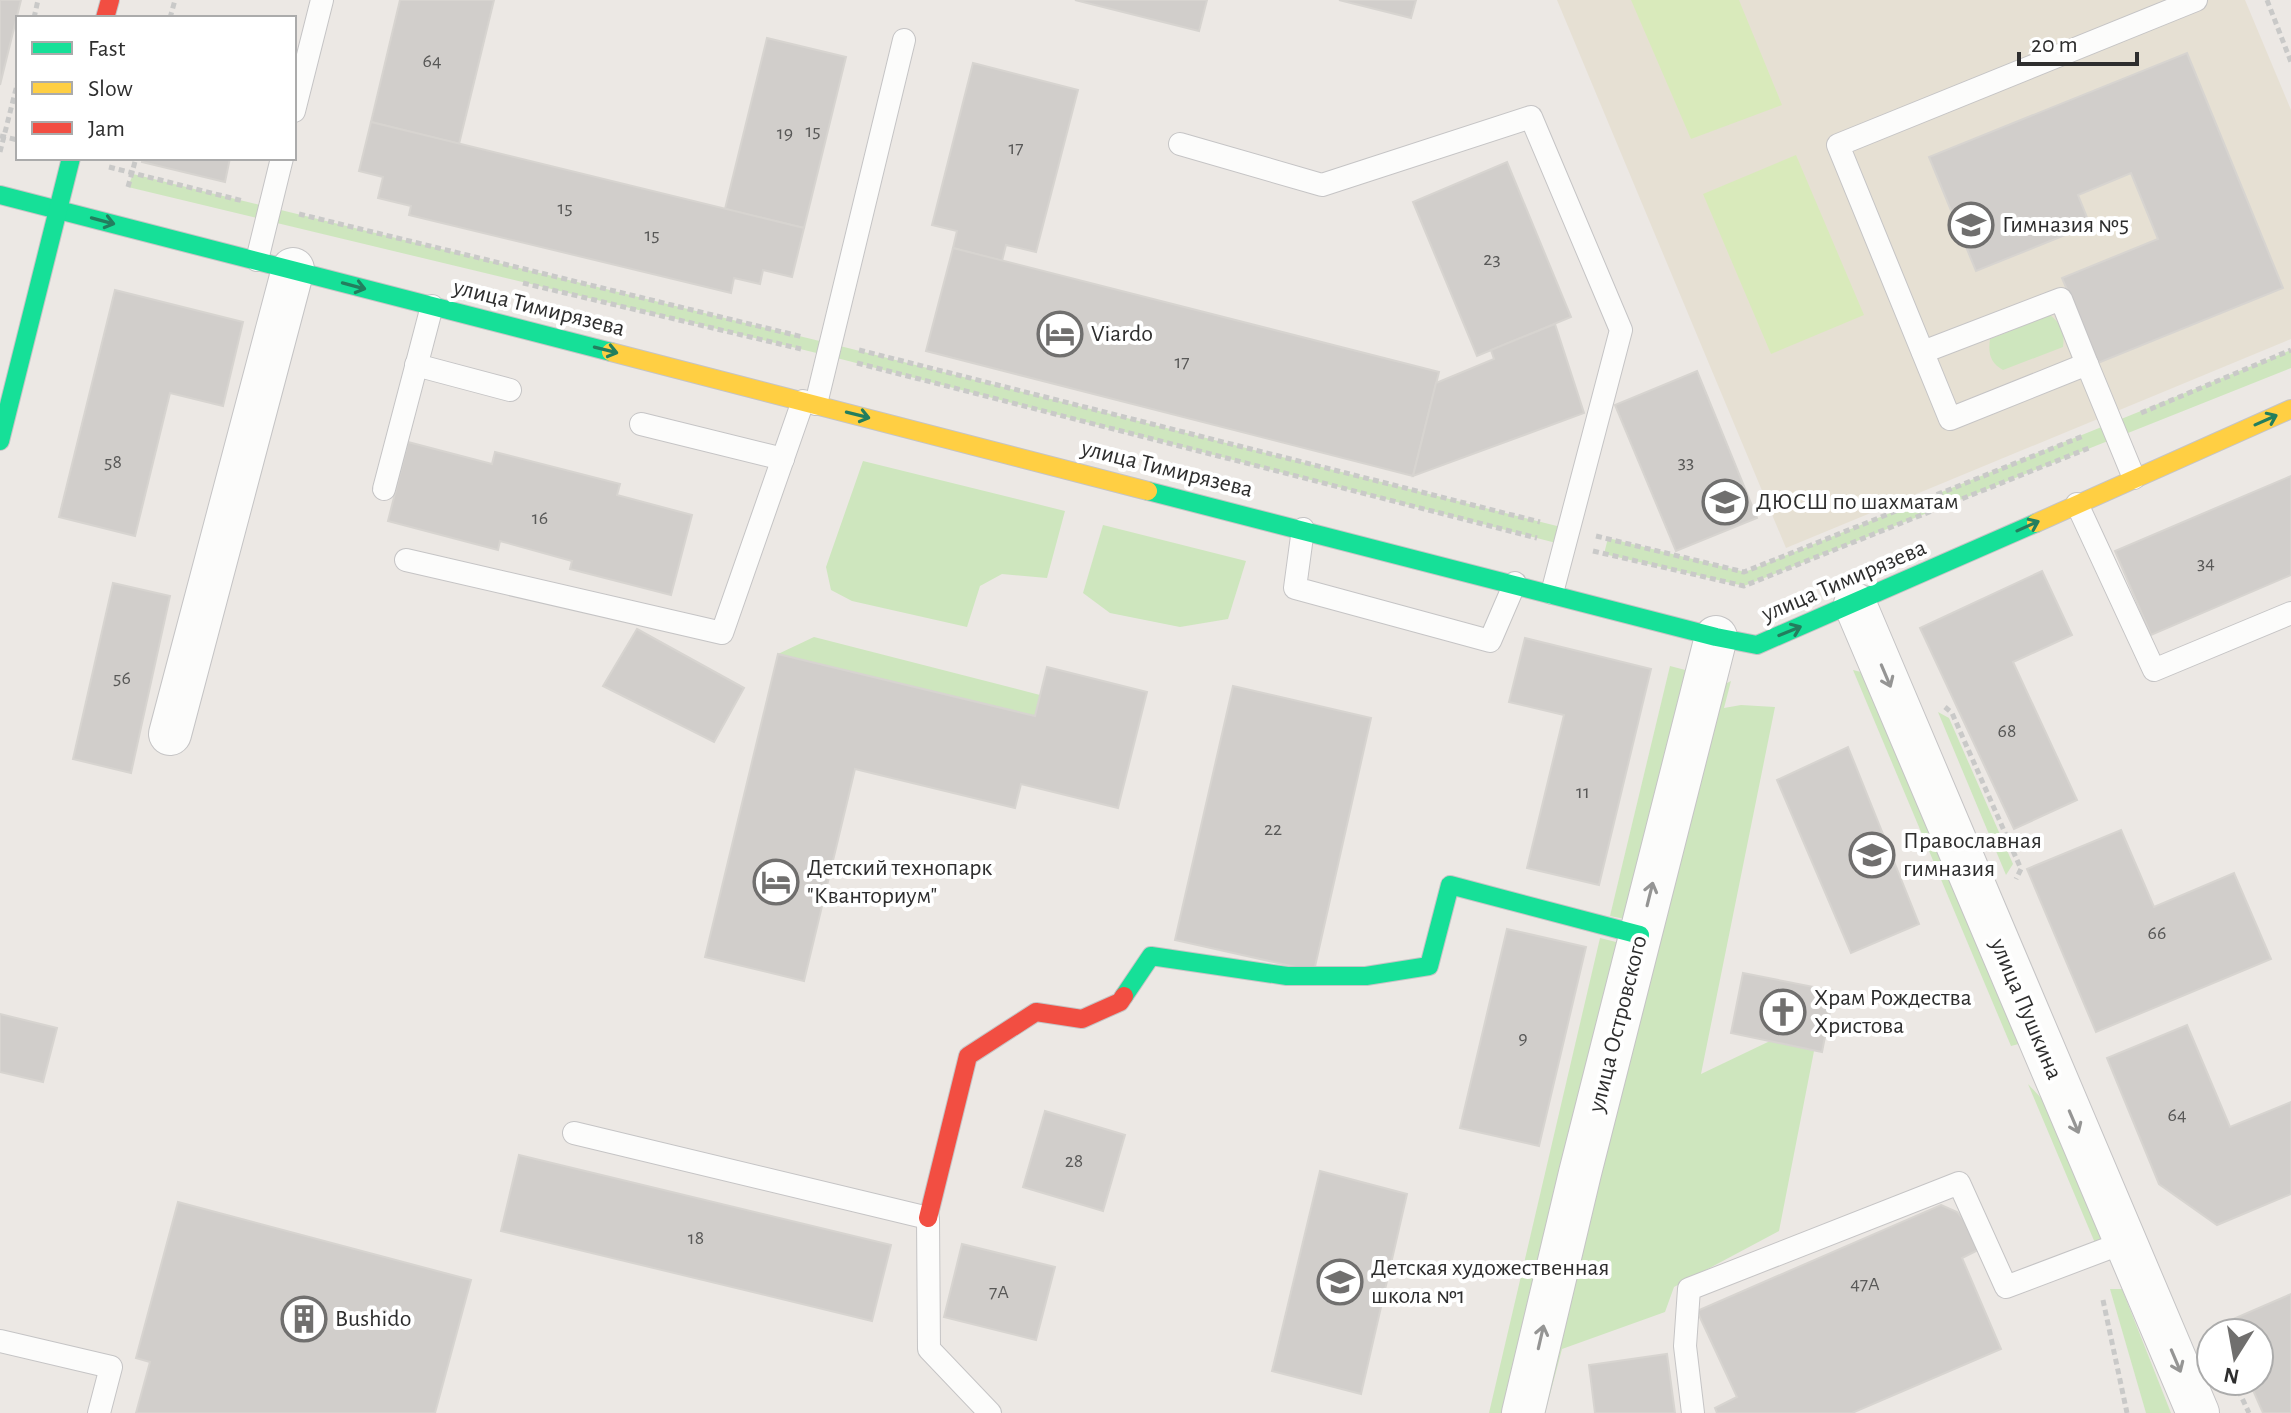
<svg xmlns="http://www.w3.org/2000/svg" width="2291" height="1413" viewBox="0 0 2291 1413" font-family="'Alegreya Sans',sans-serif">
<style>
.education{fill:#e6e0d3}
.green{fill:#cee6be}
.pitch{fill:#d9eabb}
.building{fill:#d1cecb;stroke:#d7d4d0;stroke-width:2}
.lines{fill:none;stroke-linecap:round;stroke-linejoin:round}
.lane-casing{stroke:#c5c4c5;stroke-width:24}
.street-casing{stroke:#c5c4c5;stroke-width:44}
.fast-casing{stroke:#c5c4c5;stroke-width:20}
.slow-casing{stroke:#c5c4c5;stroke-width:20}
.jam-casing{stroke:#c5c4c5;stroke-width:20}
.path{stroke:#c9c9c8;stroke-width:5;stroke-dasharray:6 4;stroke-linecap:butt}
.lane{stroke:#fcfcfb;stroke-width:22}
.street{stroke:#fcfcfb;stroke-width:42}
.fast{stroke:#16e098;stroke-width:18}
.slow{stroke:#ffcf43;stroke-width:18}
.jam{stroke:#f24e42;stroke-width:18}
.oneway{stroke:#237e5e}
.oneway2{stroke:#959594}
.labels{text-anchor:middle;dominant-baseline:central;stroke-width:8;stroke-linejoin:round;paint-order:stroke}
.number-label{font-size:20px;fill:#585857}
.poi-label{font-size:24px;fill:#2e2e2e;stroke:#fff;text-anchor:start}
.street-label{font-size:24px;fill:#2e2e2e;stroke:#fff}
</style>
<rect width="100%" height="100%" fill="#ece8e4"/>
<!-- education -->
<polygon class="education" points="1557,0 2245,0 2291,110 2291,339 1786,548"/>
<!-- green -->
<g class="green">
<polygon points="133,174 832,344 1569,529 1564,545 829,356 128,187"/>
<path d="M2050,315C2061,324 2065,332 2063,347L2003,370C1990,363 1988,353 1990,339Z"/>
<polygon points="2291,350 2291,368 1744,586 1604,554 1608,538 1745,572"/>
<polygon points="863,461 1065,511 1047,578 1002,574 980,586 967,627 852,601 831,590 826,567"/>
<polygon points="1103,525 1246,561 1228,619 1180,627 1110,613 1083,593"/>
<polygon points="814,637 1040,695 1035,716 778,654"/>
<polygon points="1670,666 1693,672 1630,920 1610,916"/>
<polygon points="1853,670 1873,675 2030,1041 2011,1046"/>
<polygon points="1731,681 1724,708 1741,705 1775,707 1701,1074 1770,1041 1814,1051 1779,1231 1674,1287 1665,1312 1562,1349 1545,1413 1524,1413 1711,691"/>
<polygon points="1938,712 1949,718 2013,864 2006,875"/>
<polygon points="1600,938 1624,944 1511,1413 1489,1413"/>
<polygon points="2028,1084 2053,1111 2107,1238 2095,1243"/>
<polygon points="2110,1289 2122,1289 2171,1413 2146,1413"/>
</g>
<!-- pitch -->
<g class="pitch">
<polygon points="1631,0 1739,0 1782,105 1691,139"/>
<polygon points="1796,155 1864,315 1771,354 1703,194"/>
</g>
<!-- building -->
<g class="building">
<polygon points="0,0 21,0 0,85"/>
<polygon points="400,0 494,0 459,144 371,122"/>
<polygon points="1075,0 1207,0 1199,31"/>
<polygon points="1339,0 1416,0 1411,18"/>
<polygon points="767,38 846,57 804,228 725,209"/>
<polygon points="2187,53 2283,288 2098,363 2062,278 2158,239 2131,173 2078,195 2090,225 1976,271 1929,157"/>
<polygon points="973,63 1078,90 1036,252 1006,245 1002,261 953,248 957,231 932,225"/>
<polygon points="371,122 804,228 792,277 763,270 760,284 734,278 731,293 409,215 411,206 378,198 383,177 359,171"/>
<polygon points="143,158 230,158 225,182 142,162"/>
<polygon points="1507,162 1571,317 1477,356 1413,202"/>
<polygon points="953,248 1439,372 1413,476 926,351"/>
<polygon points="115,290 243,322 223,406 170,393 135,536 59,517"/>
<polygon points="1555,324 1584,413 1413,476 1436,383 1494,359 1491,350"/>
<polygon points="1697,371 1757,518 1676,551 1615,405"/>
<polygon points="408,442 492,464 495,452 620,484 617,495 692,515 671,595 570,569 572,561 500,541 498,550 388,521"/>
<polygon points="2291,476 2291,575 2151,635 2115,551"/>
<polygon points="2042,571 2072,635 2013,662 2077,800 2014,829 1920,628"/>
<polygon points="113,583 170,596 131,773 73,759"/>
<polygon points="637,629 744,688 714,742 603,686"/>
<polygon points="1525,638 1651,669 1599,885 1527,868 1564,715 1509,702"/>
<polygon points="778,654 1035,716 1047,667 1147,692 1118,808 1021,784 1015,808 855,769 804,981 705,957"/>
<polygon points="1233,686 1371,718 1314,971 1175,940"/>
<polygon points="1848,747 1919,924 1851,953 1777,780"/>
<polygon points="2121,830 2154,907 2234,873 2271,959 2096,1032 2027,869"/>
<polygon points="1507,929 1586,947 1539,1146 1460,1128"/>
<polygon points="1743,973 1834,991 1822,1052 1731,1033"/>
<polygon points="0,1014 57,1028 43,1082 0,1072"/>
<polygon points="2187,1025 2230,1127 2291,1102 2291,1194 2217,1225 2159,1184 2107,1058"/>
<polygon points="1045,1111 1125,1135 1103,1211 1023,1187"/>
<polygon points="519,1155 891,1245 872,1321 501,1231"/>
<polygon points="1320,1171 1407,1194 1361,1394 1272,1371"/>
<polygon points="178,1202 471,1280 435,1413 136,1413 150,1362 136,1358"/>
<polygon points="1941,1205 1957,1212 1969,1226 1980,1249 1962,1258 2001,1349 1852,1413 1717,1413 1715,1408 1737,1397 1697,1311"/>
<polygon points="962,1244 1055,1267 1036,1340 944,1317"/>
<polygon points="2291,1294 2291,1413 2263,1413 2249,1381 2259,1381 2259,1333 2228,1333 2224,1323"/>
<polygon points="1667,1354 1675,1413 1595,1413 1589,1365"/>
</g>
<g class="lines">
<!-- lane casing -->
<g class="lane-casing">
<g id="lane">
<polyline points="294,111 322,0"/>
<polyline points="1180,144 1322,185 1531,117 1621,330 1552,593"/>
<polyline points="257,260 282,158"/>
<polyline points="1923,352 2061,299 2087,364"/>
<polyline points="416,365 510,390"/>
<polyline points="816,404 904,40"/>
<polyline points="641,424 783,459"/>
<polyline points="2134,478 2087,364 1950,419 1838,145 2196,0"/>
<polyline points="384,489 432,306"/>
<polyline points="2077,504 2154,670 2291,613"/>
<polyline points="1303,529 1295,588 1490,641 1515,583"/>
<polyline points="406,560 722,633 803,401"/>
<polyline points="574,1133 928,1218 929,1349 990,1413"/>
<polyline points="0,1341 111,1367 99,1413"/>
<polyline points="1693,1413 1685,1346 1689,1289 1959,1183 2006,1287 2125,1242"/>
</g>
</g>
<!-- street casing -->
<g class="street-casing">
<g id="street">
<polyline points="1855,604 2198,1413"/>
<polyline points="170,734 293,269"/>
<polyline points="1523,1413 1580,1173 1716,637"/>
</g>
</g>
<!-- fast casing -->
<g class="fast-casing">
<g id="fast">
<polyline points="0,195 611,352"/>
<polyline points="0,441 71,158"/>
<polyline points="1148,491 1716,637 1757,645 2036,523"/>
<polyline points="1124,996 1151,956 1287,976 1366,976 1429,966 1450,885 1640,935"/>
</g>
</g>
<!-- slow casing -->
<g class="slow-casing">
<g id="slow">
<polyline points="611,352 1148,491"/>
<polyline points="2036,523 2291,409"/>
</g>
</g>
<!-- jam casing -->
<g class="jam-casing">
<g id="jam">
<polyline points="105,18 110,0"/>
<polyline points="928,1218 968,1056 1036,1012 1082,1019 1120,1002 1124,996"/>
</g>
</g>
<!-- path -->
<g class="path">
<polyline points="2267,0 2291,62"/>
<polyline points="34,18 38,0"/>
<polyline points="170,18 175,0"/>
<polyline points="0,136 18,140"/>
<polyline points="0,152 18,81"/>
<polyline points="109,167 243,201"/>
<polyline points="128,187 136,158"/>
<polyline points="299,214 803,337"/>
<polyline points="523,283 801,349"/>
<polyline points="859,350 1540,522"/>
<polyline points="857,363 1537,538"/>
<polyline points="2141,413 2291,350"/>
<polyline points="1596,536 1744,572 2083,436"/>
<polyline points="1593,551 1744,586 2089,448"/>
<polyline points="1945,707 1952,713 2021,869 2016,879"/>
<polyline points="2103,1300 2127,1413"/>
<polyline points="2234,1381 2249,1413"/>
</g>
<!-- lane -->
<use href="#lane" class="lane"/>
<!-- street -->
<use href="#street" class="street"/>
<!-- fast -->
<use href="#fast" class="fast"/>
<!-- slow -->
<use href="#slow" class="slow"/>
<!-- jam -->
<use href="#jam" class="jam"/>
</g>
<!-- one-way arrows -->
<defs><path id="oneway-shaft" d="M-6 0H5M1.5-3L5.5 0L1.5 3" fill="none" stroke-width="1.6" stroke-linecap="round" stroke-linejoin="round" transform="scale(2)"/></defs>
<g class="oneway">
<use href="#oneway-shaft" transform="translate(103 221) rotate(15)"/>
<use href="#oneway-shaft" transform="translate(354 286) rotate(15)"/>
<use href="#oneway-shaft" transform="translate(606 350) rotate(14)"/>
<use href="#oneway-shaft" transform="translate(858 415) rotate(14)"/>
<use href="#oneway-shaft" transform="translate(2266 420) rotate(-24)"/>
<use href="#oneway-shaft" transform="translate(2028 526) rotate(-24)"/>
<use href="#oneway-shaft" transform="translate(1790 631) rotate(-22)"/>
</g>
<g class="oneway2">
<use href="#oneway-shaft" transform="translate(1886 676) rotate(67)"/>
<use href="#oneway-shaft" transform="translate(1650 894) rotate(-76)"/>
<use href="#oneway-shaft" transform="translate(2074 1122) rotate(67)"/>
<use href="#oneway-shaft" transform="translate(1541 1337) rotate(-77)"/>
<use href="#oneway-shaft" transform="translate(2176 1361) rotate(67)"/>
</g>
<!-- icons -->
<defs>
<g id="school-ring" transform="scale(2.3)"><circle r="9.5" fill="#fff" stroke="#706f6e" stroke-width="1.5"/><path d="M0-5L7-2L0 1L-7-2ZM-4 1L0 2.5L4 1V4Q0 6-4 4Z" fill="#706f6e"/></g>
<g id="hotel-ring" transform="scale(2.3)"><circle r="9.5" fill="#fff" stroke="#706f6e" stroke-width="1.5"/><path d="M-6-4.5h1.5V1H6V5H4.5V3h-9V5H-6ZM-4 0a1.8 1.8 0 1 1 3.6 0ZM.5 0V-2.5h3Q6-2.5 6 0Z" fill="#706f6e"/></g>
<g id="church-ring" transform="scale(2.3)"><circle r="9.5" fill="#fff" stroke="#706f6e" stroke-width="1.5"/><path d="M-1.2-6h2.4v3.5h3.3v2.4h-3.3V6h-2.4V-.1h-3.3v-2.4h3.3Z" fill="#706f6e"/></g>
<g id="building-ring" transform="scale(2.3)"><circle r="9.5" fill="#fff" stroke="#706f6e" stroke-width="1.5"/><path d="M-4-6H4V6H1V3H-1V6H-4ZM-2.5-4.3h1.7v1.8h-1.7ZM.8-4.3h1.7v1.8H.8ZM-2.5-1h1.7V.8h-1.7ZM.8-1h1.7V.8H.8Z" fill="#706f6e"/></g>
</defs>
<g fill-rule="evenodd">
<use href="#school-ring" x="1971" y="225"/>
<use href="#hotel-ring" x="1060" y="334"/>
<use href="#school-ring" x="1725" y="502"/>
<use href="#school-ring" x="1872" y="855"/>
<use href="#hotel-ring" x="776" y="882"/>
<use href="#church-ring" x="1783" y="1012"/>
<use href="#school-ring" x="1340" y="1282"/>
<use href="#building-ring" x="304" y="1319"/>
</g>
<g class="labels">
<!-- number labels -->
<g class="number-label">
<text x="432" y="61">64</text>
<text x="813" y="131">15</text>
<text x="785" y="133">19</text>
<text x="1016" y="148">17</text>
<text x="565" y="208">15</text>
<text x="652" y="235">15</text>
<text x="1492" y="259">23</text>
<text x="1182" y="362">17</text>
<text x="113" y="462">58</text>
<text x="1686" y="462">33</text>
<text x="540" y="518">16</text>
<text x="2206" y="563">34</text>
<text x="122" y="678">56</text>
<text x="2007" y="731">68</text>
<text x="1583" y="792">11</text>
<text x="1273" y="829">22</text>
<text x="2157" y="933">66</text>
<text x="1523" y="1038">9</text>
<text x="2177" y="1115">64</text>
<text x="1074" y="1161">28</text>
<text x="696" y="1238">18</text>
<text x="1865" y="1284">47А</text>
<text x="999" y="1292">7А</text>
</g>
<!-- poi labels -->
<g class="poi-label">
<text x="2002" y="225">Гимназия №5</text>
<text x="1091" y="334">Viardo</text>
<text x="1756" y="502">ДЮСШ по шахматам</text>
<text x="1903" y="841">Православная<tspan x="1903" dy="28">гимназия</tspan></text>
<text x="807" y="868">Детский технопарк<tspan x="807" dy="28">"Кванториум"</tspan></text>
<text x="1814" y="998">Храм Рождества<tspan x="1814" dy="28">Христова</tspan></text>
<text x="1371" y="1268">Детская художественная<tspan x="1371" dy="28">школа №1</tspan></text>
<text x="335" y="1319">Bushido</text>
</g>
<!-- street labels -->
<g class="street-label">
<text transform="translate(539 308) rotate(14)">улица Тимирязева</text>
<text transform="translate(1167 469) rotate(14)">улица Тимирязева</text>
<text transform="translate(1844 581) rotate(-23)">улица Тимирязева</text>
<text transform="translate(2026 1009) rotate(67)">улица Пушкина</text>
<text transform="translate(1618 1024) rotate(-76)">улица Островского</text>
</g>
</g>
<!-- legend -->
<rect x="16" y="16" width="280" height="144" fill="#ffffff" stroke="#ababab" stroke-width="2"/>
<rect x="32" y="42" width="40" height="12" fill="#16e098" stroke="#ababab" stroke-width="2"/>
<text x="88" y="56" font-size="24" fill="#2e2e2e">Fast</text>
<rect x="32" y="82" width="40" height="12" fill="#ffcf43" stroke="#ababab" stroke-width="2"/>
<text x="88" y="96" font-size="24" fill="#2e2e2e">Slow</text>
<rect x="32" y="122" width="40" height="12" fill="#f24e42" stroke="#ababab" stroke-width="2"/>
<text x="88" y="136" font-size="24" fill="#2e2e2e">Jam</text>
<!-- north arrow -->
<g transform="translate(2235 1357) rotate(191)"><circle r="38" fill="#ffffff" stroke="#ababab" stroke-width="2"/>
<path d="M0-6L14 30L0 20L-14 30Z" fill="#706f6e"/>
<text y="-12" font-size="22" font-weight="bold" text-anchor="middle" fill="#2e2e2e">N</text>
</g>
<!-- scale -->
<path d="M2019 52v12h118v-12" fill="none" stroke="#2e2e2e" stroke-width="4"/>
<text x="2031" y="52" font-size="24" fill="#2e2e2e" stroke="#ffffff" stroke-width="6" paint-order="stroke">20 m</text>
</svg>
